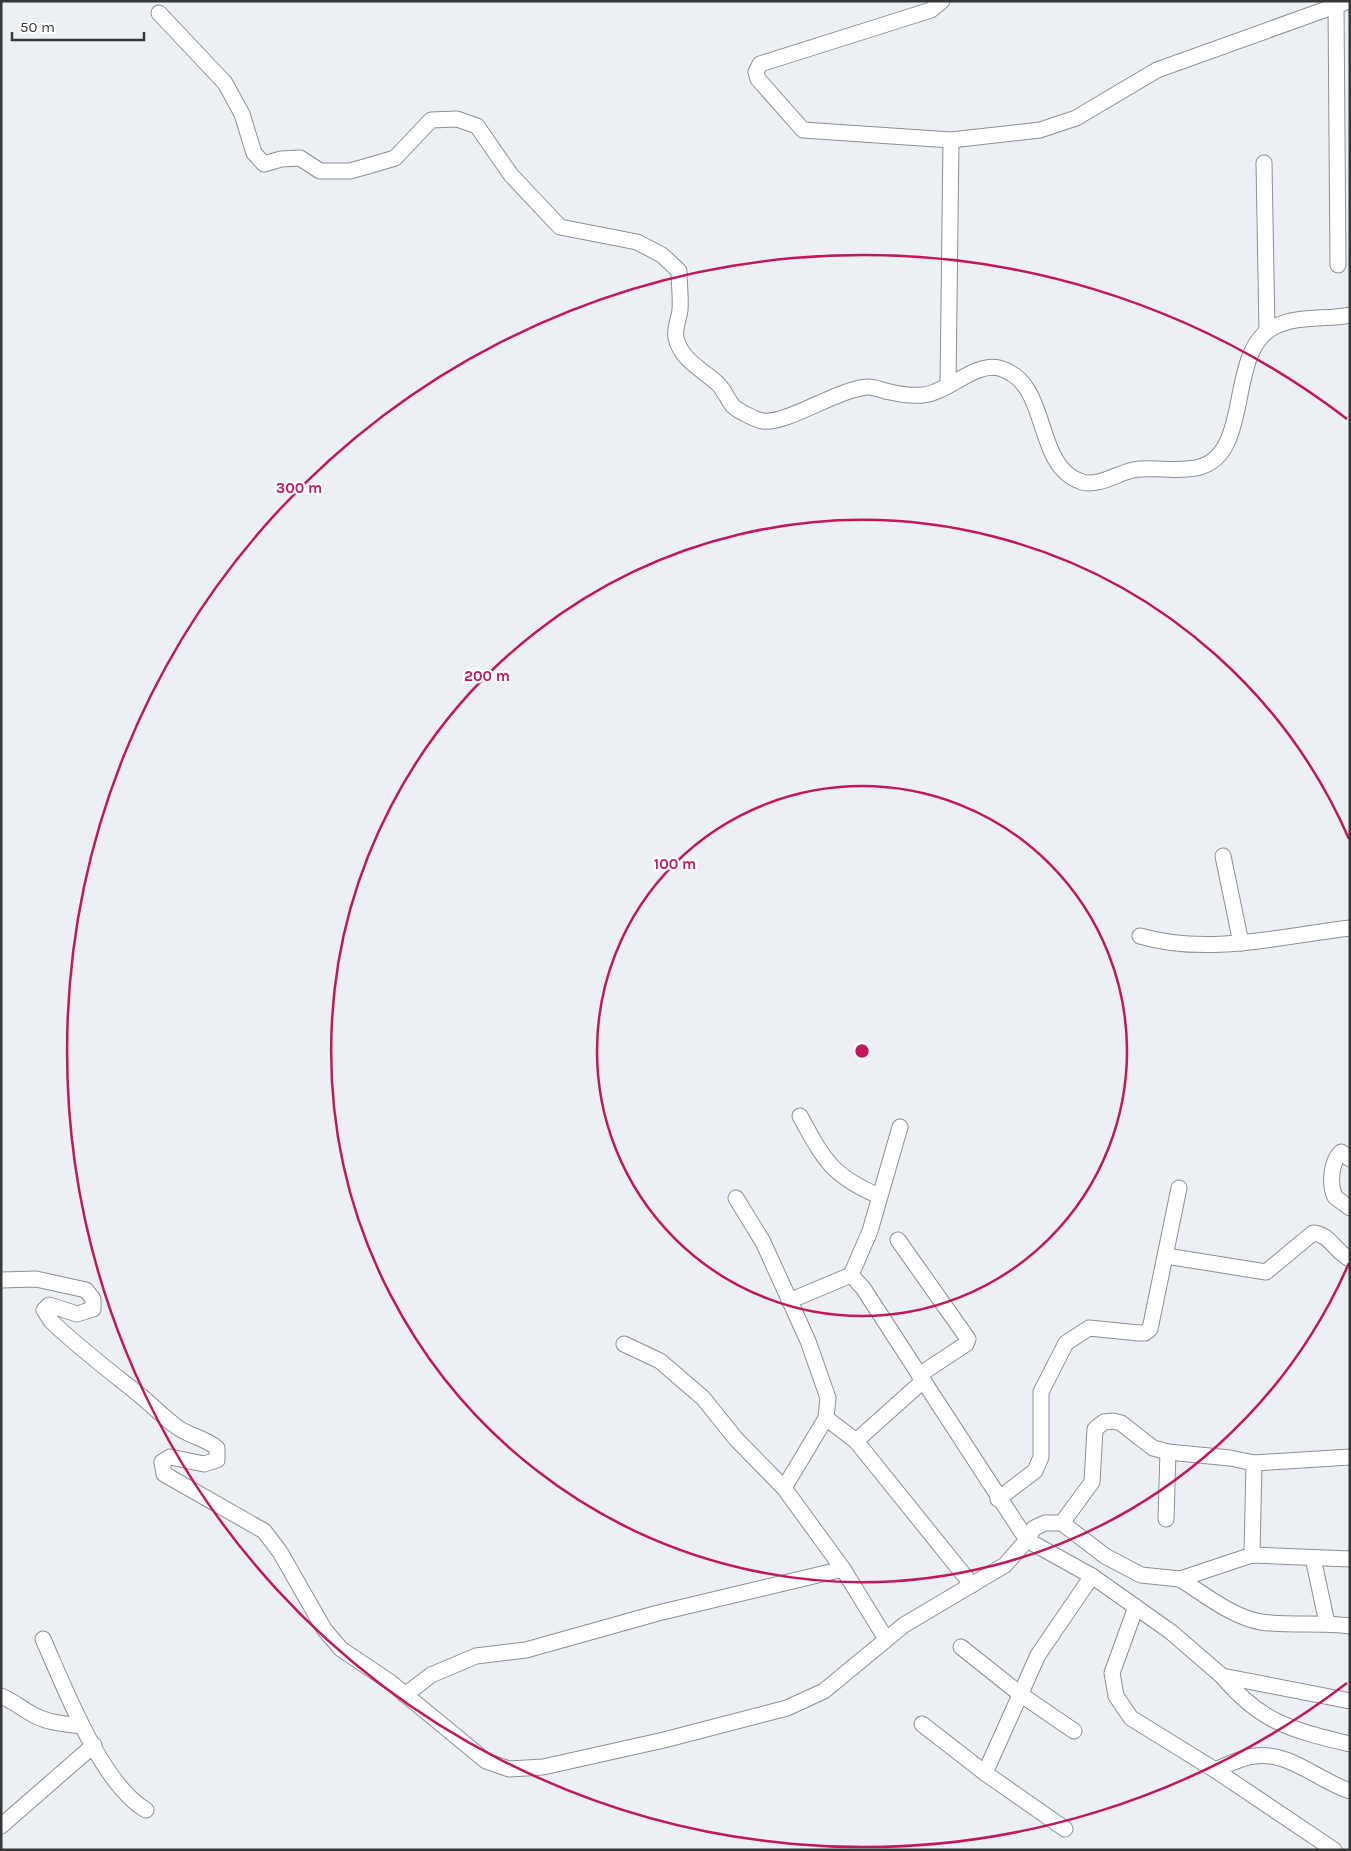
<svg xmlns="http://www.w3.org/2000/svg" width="1351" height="1851" viewBox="0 0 1351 1851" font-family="Karla,sans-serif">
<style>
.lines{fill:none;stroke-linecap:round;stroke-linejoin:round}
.street-casing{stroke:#8c9093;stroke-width:17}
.street{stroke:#fff;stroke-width:15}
.ring{fill:none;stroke:#c2185b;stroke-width:2.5}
.centre{fill:#c2185b;stroke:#fff;stroke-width:2.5}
.ring-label{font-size:15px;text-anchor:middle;font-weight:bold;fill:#c2185b;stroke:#fff;stroke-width:4.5;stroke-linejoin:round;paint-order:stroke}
</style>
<rect width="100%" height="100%" fill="#ecf0f4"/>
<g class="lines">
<!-- street casing -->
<g class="street-casing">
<g id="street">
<polyline points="942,1 931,10 760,64 756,72 758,79 803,130 951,140 1040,130 1076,118 1157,70 1349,1"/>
<polyline points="1336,6 1338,265"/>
<path d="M159,13L225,83L242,114L254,153L264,164L281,159L300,158L320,171H350L368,166L395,158L431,120L457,119L477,126L511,175L560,227L637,242L662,255L679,271C679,284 681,297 680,310C679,319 674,329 676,338C681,360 702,369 717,383C724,389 727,399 733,406C738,411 756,420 763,421C788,424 835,390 867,387C874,386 882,391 890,392C899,394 914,396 923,395C947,393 975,362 999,368C1052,382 1032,466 1082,482C1098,487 1118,473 1133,470C1154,466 1178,473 1200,467C1253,452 1226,351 1274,327C1297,315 1326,320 1350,315"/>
<polyline points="1264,163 1267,331"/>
<polyline points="948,386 951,140"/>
<polyline points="1223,856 1241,943"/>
<path d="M1140,936C1208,956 1281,936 1350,928"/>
<path d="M800,1116C824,1160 832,1176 879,1196"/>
<polyline points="900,1127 870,1231 851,1275 863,1288 1027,1540 1092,1576 1171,1632 1222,1676 1350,1701"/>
<path d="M1350,1159L1341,1152C1331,1162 1329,1184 1335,1197L1350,1208"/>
<polyline points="736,1198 763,1242 808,1341 828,1398 826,1418"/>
<polyline points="898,1240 968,1339 966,1344 919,1375"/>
<path d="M1166,1256L1266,1272L1313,1233C1330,1234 1335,1252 1350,1259"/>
<path d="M1,1280L36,1279L86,1290L93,1299V1309L77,1314L49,1305L44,1310L51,1321C78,1347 107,1369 136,1392C150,1403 162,1416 177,1427C189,1436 205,1438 217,1448V1460L204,1464L170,1457L162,1462L164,1474L264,1531L280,1552L324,1629L341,1649L390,1682L486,1761L509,1769L543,1767L664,1740L787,1708L824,1691L904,1625L1005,1565L1027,1540L1034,1528L1045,1523H1062L1105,1556L1141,1575L1180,1579L1252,1555L1350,1559"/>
<polyline points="789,1301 851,1275"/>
<polyline points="624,1344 660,1361 703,1398 736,1439 784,1488 843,1569 886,1639"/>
<polyline points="923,1381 856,1441 972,1585"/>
<polyline points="784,1488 826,1418 856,1441"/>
<polyline points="998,1499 1035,1471 1041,1457 1041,1392 1066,1343 1089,1328 1139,1333 1145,1333 1150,1329 1179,1188"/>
<polyline points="1166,1519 1168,1452"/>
<polyline points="1062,1523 1092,1482 1095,1429 1104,1422 1113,1421 1121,1423 1153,1448 1168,1452 1230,1458 1254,1463 1350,1457"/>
<polyline points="1252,1555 1254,1463"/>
<polyline points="1313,1558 1327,1623"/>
<path d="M1180,1579C1204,1594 1232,1617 1261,1622C1290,1626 1321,1622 1350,1626"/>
<polyline points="1136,1607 1112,1673 1116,1696 1131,1718 1215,1770 1334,1850"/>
<path d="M43,1639C64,1686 101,1784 146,1810"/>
<polyline points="961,1647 1020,1694 1074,1731"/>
<path d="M1222,1676C1261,1723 1292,1730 1350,1744"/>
<polyline points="405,1695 431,1675 476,1656 526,1650 658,1613 843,1569"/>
<path d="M1,1696C13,1701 21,1708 32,1714C47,1723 65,1724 82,1726"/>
<polyline points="922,1724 985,1773"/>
<path d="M1215,1770C1227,1765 1242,1757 1255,1756C1289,1751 1319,1781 1350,1791"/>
<polyline points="1,1826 94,1745"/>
<polyline points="1065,1829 985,1773 1038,1655 1092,1576"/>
</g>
</g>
<!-- street -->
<use href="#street" class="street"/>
</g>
<!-- distance rings -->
<g class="ring">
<circle cx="862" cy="1051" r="265"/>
<path d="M1349 1263A531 531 0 1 1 1349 839"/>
<path d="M1347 1683A796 796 0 1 1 1347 419"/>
</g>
<circle cx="862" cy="1051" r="8" class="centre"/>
<g class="ring-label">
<text x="299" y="493">300 m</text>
<text x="487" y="681">200 m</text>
<text x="675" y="869">100 m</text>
</g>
<!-- border -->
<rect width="1351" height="1851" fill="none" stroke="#353738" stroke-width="5"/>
<!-- scale -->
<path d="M12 32v8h132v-8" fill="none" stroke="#353738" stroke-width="2.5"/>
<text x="20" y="32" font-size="15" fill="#353738" stroke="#ffffff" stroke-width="4" paint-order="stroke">50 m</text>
</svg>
